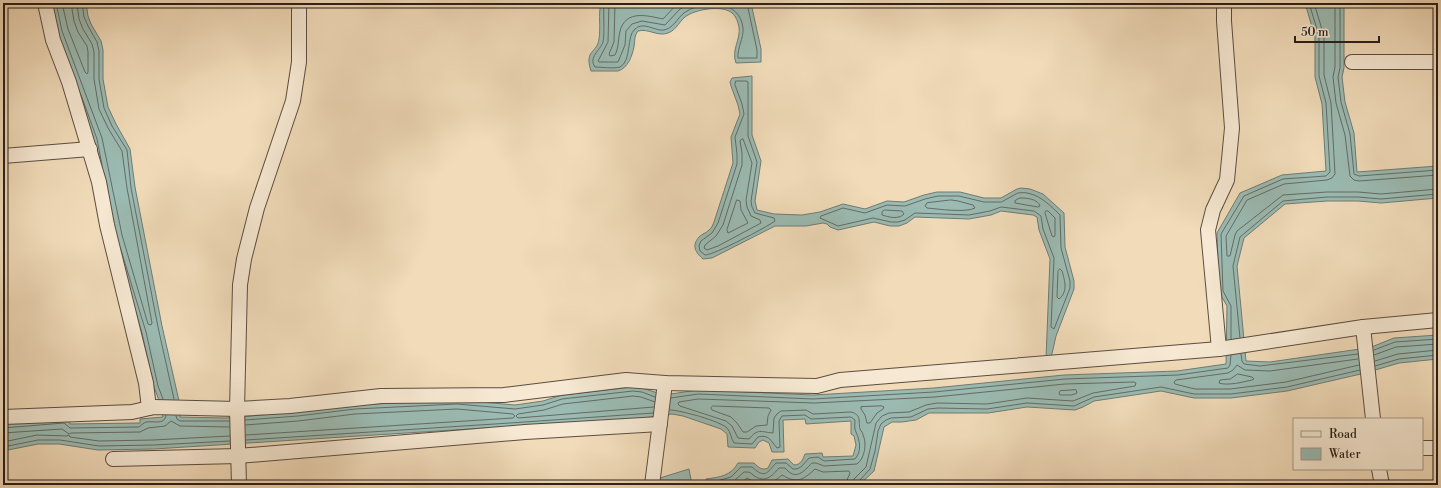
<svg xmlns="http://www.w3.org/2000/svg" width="1441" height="488" viewBox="0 0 1441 488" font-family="'Libre Bodoni',serif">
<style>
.water{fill:#9bbbb3;stroke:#6e7c75}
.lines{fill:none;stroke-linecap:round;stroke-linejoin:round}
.shore{stroke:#636c66;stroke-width:1}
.minor-casing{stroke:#5c4d41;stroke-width:16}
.minor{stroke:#f6e8d2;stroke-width:14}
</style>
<rect width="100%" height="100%" fill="#f1dbb9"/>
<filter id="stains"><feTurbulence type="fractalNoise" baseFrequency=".005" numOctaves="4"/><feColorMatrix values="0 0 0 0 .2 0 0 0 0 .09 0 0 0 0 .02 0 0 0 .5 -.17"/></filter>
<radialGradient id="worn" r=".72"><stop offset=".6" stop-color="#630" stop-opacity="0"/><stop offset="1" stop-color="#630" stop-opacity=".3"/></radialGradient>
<!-- water -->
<g class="water">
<path d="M47,3H86L88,16L91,24L101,41L103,50V79L108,107L116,124L130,149L135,187L162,326L179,401L180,417L226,418L297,412L354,405L457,400L515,405L543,401L562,395L633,387L642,388L664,395L698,390L813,395L934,388L1064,375L1177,371L1226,364L1227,306L1219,292L1217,233L1240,193L1282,175L1326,171L1322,104L1315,77V37L1305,3H1344V68L1342,77L1345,102L1354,133L1357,172L1438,166V198L1381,203L1358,201H1327L1285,204L1244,238L1237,266L1246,361L1270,362L1360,349L1374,346L1394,338L1438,335V359L1399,363L1365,373L1287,391L1231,398H1194L1161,391L1094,401L1083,407L1075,410L1027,407L988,413H929L916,420L902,422H892L884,427L874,471L859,485H708L706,479C720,477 731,476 738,463H754C758,467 762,471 768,468L772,460L788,459L794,465C801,465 803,459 805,454L822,453L823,457L853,456L856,445L854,436L851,434V421L806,424L805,419L783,420L784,452H772L769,443L763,440L759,442L755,448L728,447L727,434L721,429L683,416L672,414L643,418L154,449L98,450L59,444H38L3,451V424L19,422L69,419L70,424L140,423V419L163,417L160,403L154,387L142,333Z"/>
<path d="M601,3H751L761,49V62L736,63C731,50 741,39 739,27C738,22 736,16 732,13C723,5 698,9 688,15C680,19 677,30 668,33C658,37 648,28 638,31C634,36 635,41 634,47C632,56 628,68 618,71H591C584,49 597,54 599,39C601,27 598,15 601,3Z"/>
<path d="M752,76V135L761,161L755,201L757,210L774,214L802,215L820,212L843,204L865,209L887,201L904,202L924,195L937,192H960L984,198H1001L1017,189L1021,188L1030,189L1043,194L1064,213L1065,247L1074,281V289L1056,336L1051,358H1046L1050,259L1039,230L1037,217L1033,215L1001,211L991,215L969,219L915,217L907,223L899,226H890L874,222L838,230L830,227L827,224L823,223L806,226H775L712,258L703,259C696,253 691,246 699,237C702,234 706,233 709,230C712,228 713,224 714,222L733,163L731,137L740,114L738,105L731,86L730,82L732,78Z"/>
<polygon points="689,469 692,485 659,485 660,478"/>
</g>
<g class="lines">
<!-- shore -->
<g class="shore">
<polyline points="56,3 62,31 102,138 122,235 148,324 151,325 152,323 127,188 122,151 108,128 99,109 94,79 94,52 92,44 83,29 79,19 77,3"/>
<polyline points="62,3 68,29 85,72 87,74 88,72 88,52 87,46 78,32 74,21 71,3"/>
<polyline points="82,3 84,17 88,26 97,42 99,51 99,79 104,108 112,126 127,150 131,188 158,327 174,399"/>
<path d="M604,3C603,12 605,34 603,42C600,51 588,57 595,67C602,67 613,69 620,67C632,61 626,36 635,29C645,20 657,34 667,29C675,26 679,15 687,11C706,0 740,0 743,28C744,38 737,48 738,58H757V50L747,3"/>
<polyline points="609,3 608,42 598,61 599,62 618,62 625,45 626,31 632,24 642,21 665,25 680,9 692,3"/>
<path d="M615,3L614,42L609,54L610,56L615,55C619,47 618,39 620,31C626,9 648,16 663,19L678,3"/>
<polyline points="1314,3 1324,36 1324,75 1331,103 1335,174 1332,178 1327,180 1284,184 1247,200 1226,236 1227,256 1230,256 1235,235 1237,231 1283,195 1327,192 1358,192 1381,194 1438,189"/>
<polyline points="1335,3 1335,67 1333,77 1336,103 1345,135 1350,176 1354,180 1359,181 1438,175"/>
<polyline points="1340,3 1340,68 1338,77 1341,102 1350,134 1354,174 1359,176 1438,170"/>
<path d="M736,81H746L748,82V136L757,162L751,201L752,207L755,213L774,218L775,221C767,227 714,255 705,255L700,251L699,246L701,241L712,233L718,223L737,164V154L735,137L744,114L742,104L735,85Z"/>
<polyline points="81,95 97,139 102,165"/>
<polygon points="743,139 752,163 746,200 747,207 751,216 760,220 761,223 718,246 707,250 704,248 705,245 716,236 723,225 742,165 742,153 740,141"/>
<path d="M1018,193C1035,190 1049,204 1060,215L1061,248L1070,281V288L1054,329L1051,327L1054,258L1043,229L1041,216L1034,211L1001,207L990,211L969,215L915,213L905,220L898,222H891L873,218L838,226L820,218L821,216L843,208L865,213L887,205L905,206L925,199L938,196H959L984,202H1001Z"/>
<path d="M1020,198C1027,198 1038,199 1040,206L1038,207L1015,203V201Z"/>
<polygon points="737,200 740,201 741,210 748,223 728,233 727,230"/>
<path d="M951,200L958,201L973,205L975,208C966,213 938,209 927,208L925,206L927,203Z"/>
<path d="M885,210L902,211L904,214C898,220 889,217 882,215V212Z"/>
<polygon points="1046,211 1048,211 1055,218 1055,235 1054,237 1052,236 1045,213"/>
<polyline points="121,250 146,332 158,386 163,399"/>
<path d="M1060,269L1062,271C1065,281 1068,292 1059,299L1057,297L1058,271Z"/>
<polyline points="1240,338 1233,266 1240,237 1283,201 1327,197 1358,197 1381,199 1438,194"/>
<polyline points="1231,339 1231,306 1223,291 1221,234 1244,196 1283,179 1326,176 1330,172 1326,103 1319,76 1319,36 1309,3"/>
<polyline points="1374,350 1395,342 1438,339"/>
<polyline points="1241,354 1242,361 1244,364 1260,366 1358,354"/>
<polyline points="1374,355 1396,347 1438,344"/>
<polyline points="1358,359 1270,371 1245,370 1237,365 1233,370 1228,373 1176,380 1174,382 1175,384 1195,389 1230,389 1286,382 1359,365"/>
<polyline points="1375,361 1398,354 1438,350"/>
<polyline points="1375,366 1399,359 1438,355"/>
<path d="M1238,374L1252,377L1254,379L1252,380C1243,382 1228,386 1219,383L1220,380L1230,379Z"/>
<polygon points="1076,390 1077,393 1072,395 1060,395 1059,393 1060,391"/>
<polyline points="671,398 698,394 813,399 934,392 1065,379 1178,375 1228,368 1230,365 1231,355"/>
<polygon points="713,406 769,408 771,410 768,416 767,425 756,426 747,432 743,432 737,423 731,417 712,410 711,408"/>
<polygon points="882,406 884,407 883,409 877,413 870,423 867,423 865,415 861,409 861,407"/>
<polyline points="654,407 518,418 516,416 518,414 544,410 563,404 633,396 641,397 655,402"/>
<path d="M670,410C680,410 720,421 727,428C731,432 731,439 734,443L752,444L758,437C769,434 771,441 777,448L780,447L779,421L782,416L805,415L811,419L851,417L855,420C855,423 854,429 856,432C860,441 862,451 855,459L824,461L818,457L809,458C804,463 801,470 793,469L786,463H776C767,473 765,479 752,467H741L731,477L713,482L711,485"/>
<polyline points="176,416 177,419 180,421 229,421"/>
<polyline points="245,420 298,416 355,409 457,404 515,409 543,405 562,399 633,391 642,392 655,397"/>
<polyline points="245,425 298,421 355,414 457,409 513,414 515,416 513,418 246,435"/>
<path d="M3,428L64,423L70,428L139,427C141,426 142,424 144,423C151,419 165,427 166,415"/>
<polyline points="3,433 62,429 69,434 71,433 140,432 148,428 165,426 171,421 180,426 229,427"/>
<polyline points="246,440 510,423 653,413"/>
<polyline points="3,442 37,435 67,436 69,435 70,437 99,441 153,440 230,436"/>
<polyline points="3,447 38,440 60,440 99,446 154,445 230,441"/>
<path d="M724,485L734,481L744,472C749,472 750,472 753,475C765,484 772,476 779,468H785C796,481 803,472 812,463H816L824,466L857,464C865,458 867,443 863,435C863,433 861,431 860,429C858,421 862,415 851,412L813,414L806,410L781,411L777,414L774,418L773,433C761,432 758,428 749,439L738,438L732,426L726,421L680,406L678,404L679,402L698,399L814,403L935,397L1065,384L1134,382L1136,383L1135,386L1093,393L1073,401L1027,398L987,404L937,403L926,405L909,412L889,413L882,416L876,423L866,467L854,479L853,485"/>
<path d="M739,485L747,478C762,487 769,486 782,475C797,484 803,480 815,469L823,472L849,471L850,473L847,480L846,485"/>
<polyline points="858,485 859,481 870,469 875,451 878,431 881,424 886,420 891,418 911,417 928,409 938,408 987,409 1027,403 1074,406 1094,397 1161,387 1194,394 1231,394 1287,387 1360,370"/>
</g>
<!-- minor casing -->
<g class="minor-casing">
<g id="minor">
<polyline points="45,3 53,40 69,82 99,182 107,225 146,383 149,408"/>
<polyline points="1352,62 1438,62"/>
<polyline points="3,156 90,149"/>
<polyline points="1363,327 1373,419"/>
<polyline points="1219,349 1208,230 1213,210 1227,180 1232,128 1224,21 1224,3"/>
<polyline points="3,417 132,412 154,407 237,409 290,406 381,396 504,395 626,380 665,383 817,386 840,380 1219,349 1363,327 1438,320"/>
<polyline points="1422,448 1438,448"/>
<polyline points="113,459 238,456 525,432 660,424"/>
<polyline points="1379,469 1382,485"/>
<polyline points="239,485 237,409 240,285 244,259 257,208 293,101 299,62 299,3"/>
<polyline points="652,485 665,383"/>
</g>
</g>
<!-- minor -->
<use href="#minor" class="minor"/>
</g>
<!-- margin -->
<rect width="1441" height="488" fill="none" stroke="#f1dbb9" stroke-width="16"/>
<rect x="4" y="4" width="1433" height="480" fill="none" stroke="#2b1e19" stroke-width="2"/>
<rect x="8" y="8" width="1425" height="472" fill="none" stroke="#2b1e19"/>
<!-- legend -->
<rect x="1293" y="418" width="130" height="52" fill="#f6e8d2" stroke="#a59788"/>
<rect x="1301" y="431" width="20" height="6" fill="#f6e8d2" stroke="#a59788"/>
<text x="1329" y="438" font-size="12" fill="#2b1e19">Road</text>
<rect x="1301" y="448" width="20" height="12" fill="#9bbbb3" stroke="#a59788"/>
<text x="1329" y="458" font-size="12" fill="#2b1e19">Water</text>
<!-- scale -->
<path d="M1295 36v6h84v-6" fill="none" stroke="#2b1e19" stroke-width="2"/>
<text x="1301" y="36" font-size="12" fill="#2b1e19" stroke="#f6e8d2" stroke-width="3" paint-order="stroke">50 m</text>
<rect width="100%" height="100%" filter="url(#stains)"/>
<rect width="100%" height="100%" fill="url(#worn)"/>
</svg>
